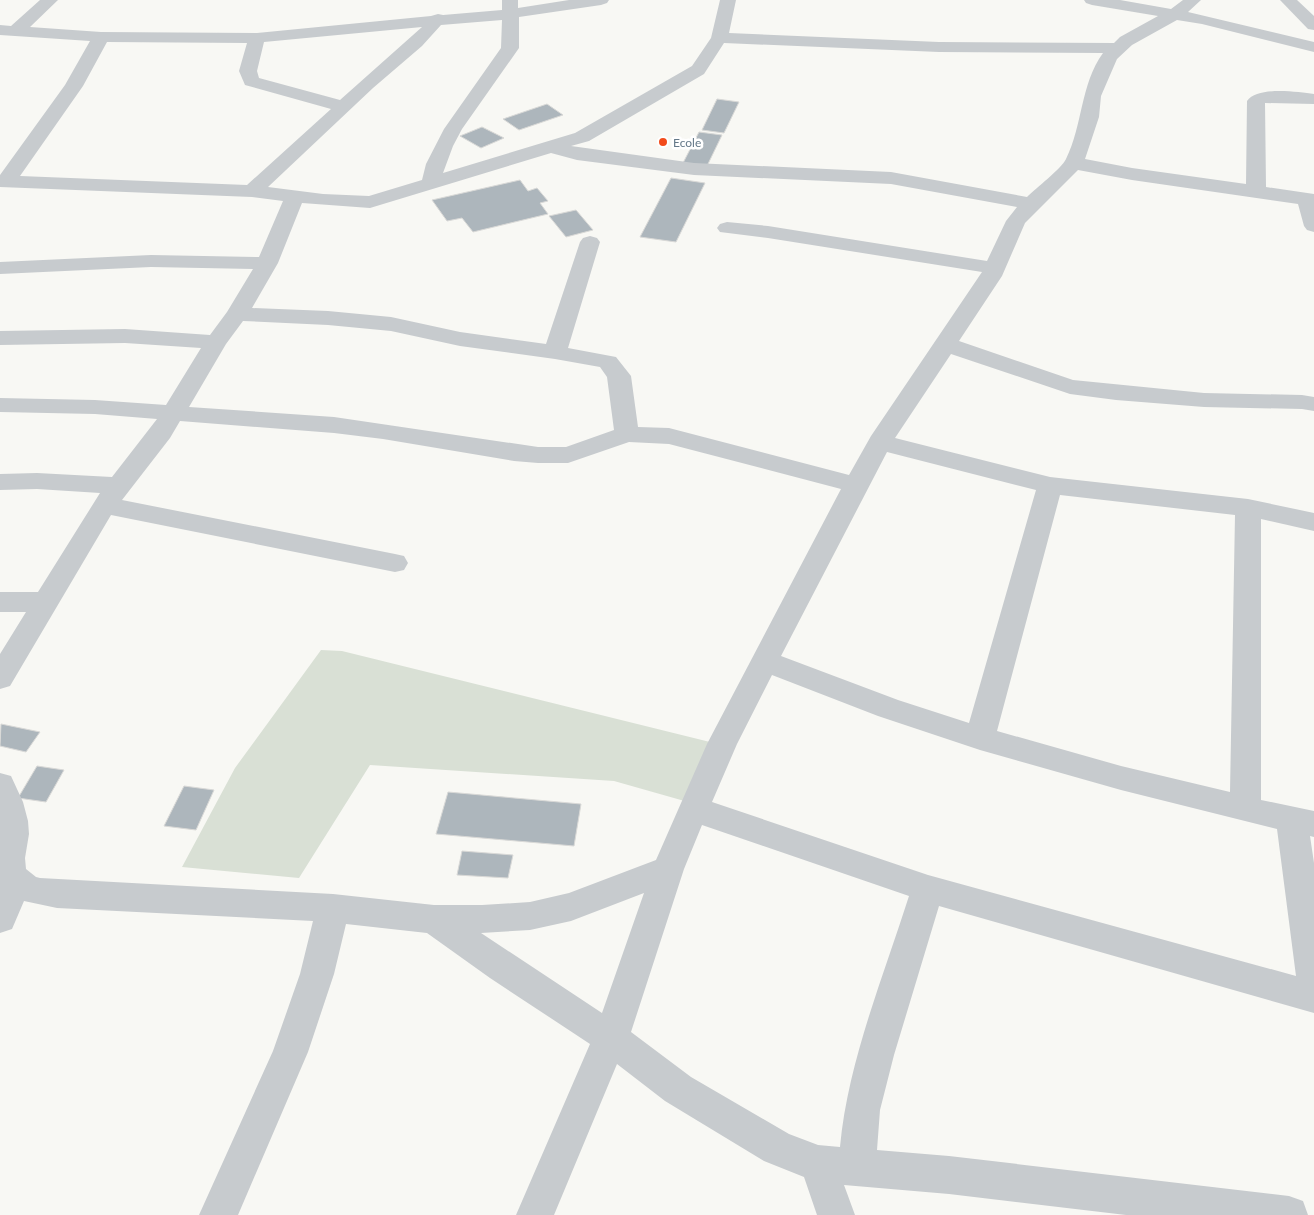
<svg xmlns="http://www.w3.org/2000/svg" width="1314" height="1215" viewBox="0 0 1314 1215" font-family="Lato,sans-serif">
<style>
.green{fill:#d9e0d5}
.building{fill:#adb6bc;stroke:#d9d9d7}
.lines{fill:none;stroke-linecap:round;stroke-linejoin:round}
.minor{fill:#c7cbce;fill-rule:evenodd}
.poi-dot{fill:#f24b1a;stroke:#fff;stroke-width:2}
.labels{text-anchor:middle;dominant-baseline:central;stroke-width:5;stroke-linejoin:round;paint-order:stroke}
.far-poi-label{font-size:12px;fill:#647888;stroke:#fff;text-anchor:start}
</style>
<rect width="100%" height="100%" fill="#f8f8f4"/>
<!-- green -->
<polygon class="green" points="321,650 342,651 714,743 688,802 614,781 370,765 299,878 182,867 235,768"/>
<!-- building -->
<g class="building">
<polygon points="717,99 739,102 724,133 702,130"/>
<polygon points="547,104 563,115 519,130 503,119"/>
<polygon points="482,127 504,138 481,148 460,136"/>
<polygon points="699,132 722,135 707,166 683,163"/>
<polygon points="671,178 705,183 676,242 640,237"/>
<polygon points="520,180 528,191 537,188 548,201 540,203 548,214 473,232 462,218 447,221 432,200"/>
<polygon points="576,210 593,230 566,237 549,216"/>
<polygon points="1,724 40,732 26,752 0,746"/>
<polygon points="37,766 64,770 46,802 18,798"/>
<polygon points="184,786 214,790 196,830 164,826"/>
<polygon points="448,792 581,804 574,846 436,834"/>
<polygon points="462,851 513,855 508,878 457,875"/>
</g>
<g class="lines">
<!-- minor -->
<g class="minor">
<path d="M40,0H58L30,27L101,32L257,33L431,16L438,14L443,15L502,10V0H518V8L569,0H609L607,3L601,5L519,17V48L462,129L453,146L443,173L575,133L692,66L711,38L720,0H736L729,33L939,42L1114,43L1120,37L1158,16L1092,5L1086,3L1084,0H1120L1171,9L1183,0H1201L1188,12L1314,42V52L1202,24L1177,20L1132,45L1117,59L1101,96L1099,117L1085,159L1132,168L1246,184L1247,101C1258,86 1297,92 1314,94V104L1265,103L1266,187L1314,194V232L1307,230L1304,226L1298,204L1132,180L1078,170L1025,223L1002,276L959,341L1073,380L1204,393L1302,395L1314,397V411L1302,409L1204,407L1116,400L1070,394L951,354L895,438L1050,477L1248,499L1314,513V531L1261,519V800L1314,811V837L1310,836L1314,863V1013L939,906L894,1055L880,1110L877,1150L949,1156L1289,1196L1303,1201L1308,1215H1126L949,1194L844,1185L855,1215H817L804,1177L764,1161L665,1101L617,1064L554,1215H516L590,1044L490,978L427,933L346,924L334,974L308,1052L238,1215H199L273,1051L300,974L313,921L57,908L24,901L12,929L0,933V773L11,776L23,802L28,821L29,834L25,858L26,869L36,877L40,878L333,894L434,905H482L530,902L569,893L656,860L707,744L841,489L669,444L629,442L568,463H538L514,461L383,439L334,433L180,421L170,438L122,500L395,554L404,556L408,563L404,570L395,572L111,515L10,686L0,689V654L26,612H0V592H38L100,493L37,489L0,490V474L37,473L112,477L157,419L95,414L0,412V398L95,400L166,405L201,348L125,343L0,345V331L125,329L210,335L227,312L253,269L151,267L0,274V262L151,255L259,257L283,201L252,197L0,187V175L65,85L90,41L0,35V25L11,26ZM502,20L501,48L444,129L426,164L422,180L369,196L323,194L268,187L373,88L422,46L441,25ZM422,27L340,100L259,78L257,71L264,42ZM107,42L247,43L239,71L245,85L331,109L247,185L20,176L83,86ZM724,43L939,52L1103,53C1080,85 1083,125 1066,159C1061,169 1036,188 1027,197L891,172L694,163L571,146L589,141L704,74ZM551,153L577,160L694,175L891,184L1017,207L1006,221L987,261L768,226L727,222L720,224L717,228L720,232L768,238L982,272L871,436L849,475L669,428L638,427L631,376L616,357L568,348L600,242L597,238L590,236L583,238L580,242L546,344L460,332L391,317L328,311L252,308L278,263L302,203L370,208ZM243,321L328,325L391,331L460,346L555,359L600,367L607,377L614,430L566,447H538L334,417L189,407L226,344ZM887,452L1036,490L969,723L898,700L781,656ZM1060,495L1235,515L1230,792L1121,766L997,731ZM772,675L878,716L980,750L1121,790L1277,829L1296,976L928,875L712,802L737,744ZM702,825L909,896C883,978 848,1061 840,1147L818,1145L789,1134L691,1077L631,1032L684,869ZM644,893L602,1013L481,933L530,930L571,921Z"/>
<polygon points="1280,0 1297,0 1314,16 1314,30 1308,29"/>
</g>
</g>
<!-- markers -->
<circle class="poi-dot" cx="663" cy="142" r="5"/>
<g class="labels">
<!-- far-poi labels -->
<g class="far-poi-label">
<text x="673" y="142">Ecole</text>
</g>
</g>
</svg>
